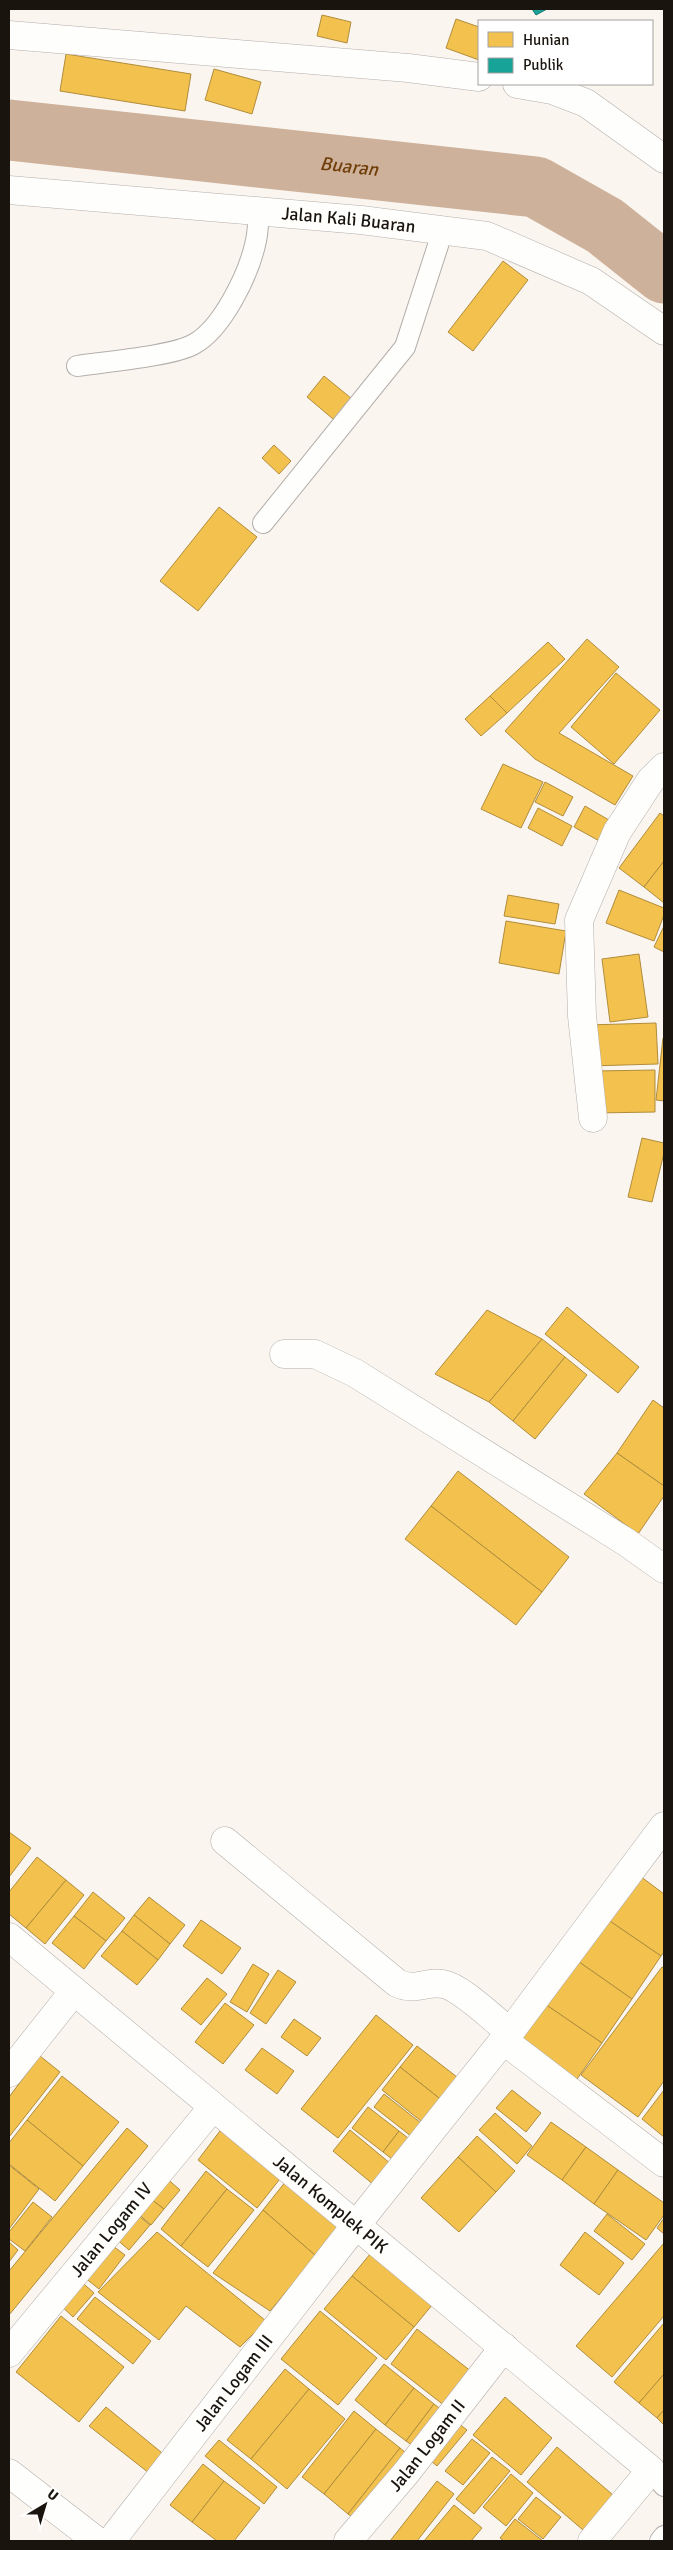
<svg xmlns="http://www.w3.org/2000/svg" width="673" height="2550" viewBox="0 0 673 2550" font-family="Signika,sans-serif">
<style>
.homes{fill:#f2c14e;stroke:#b18d3b}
.public{fill:#17a398;stroke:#18786f}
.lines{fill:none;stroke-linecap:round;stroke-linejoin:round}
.river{stroke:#cdb19a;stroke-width:61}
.service-casing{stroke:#b4aeaa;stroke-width:22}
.minor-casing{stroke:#b4aeaa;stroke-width:29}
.service{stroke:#fefefd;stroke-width:20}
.minor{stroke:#fefefd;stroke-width:28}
.labels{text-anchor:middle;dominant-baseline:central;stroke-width:5;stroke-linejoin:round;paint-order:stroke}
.street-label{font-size:18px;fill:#1a140f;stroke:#fff}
.water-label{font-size:19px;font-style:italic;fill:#703f09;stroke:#fff}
</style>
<rect width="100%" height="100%" fill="#fbf5f0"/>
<!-- homes -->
<g class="homes">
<polygon points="322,15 351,22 347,43 317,36"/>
<polygon points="456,19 479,27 479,60 446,48"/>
<polygon points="66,54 191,74 185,111 60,91"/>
<polygon points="214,69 261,82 252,114 205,100"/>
<polygon points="503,261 528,280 473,351 448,332"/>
<polygon points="324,376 357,403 339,424 307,397"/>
<polygon points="274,445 291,461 279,474 262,458"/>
<polygon points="219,507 257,537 198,611 160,581"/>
<polygon points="587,639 619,667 559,733 633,776 615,805 535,759 505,731"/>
<polygon points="548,642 565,659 507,713 490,696"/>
<polygon points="616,673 660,710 614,764 571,727"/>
<polygon points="490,696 507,713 481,736 465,719"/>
<polygon points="503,764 543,782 521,828 481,809"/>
<polygon points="545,782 573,797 563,816 535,802"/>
<polygon points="585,806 614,823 603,843 574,827"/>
<polygon points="538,808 572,826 562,846 528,828"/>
<polygon points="660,813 664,816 664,861 644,887 619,868"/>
<polygon points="664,861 664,903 644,887"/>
<polygon points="619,890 664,908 664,915 654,941 606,923"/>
<polygon points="508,895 559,904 555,924 504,916"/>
<polygon points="506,921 566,931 559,974 499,963"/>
<polygon points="664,926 664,952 654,947"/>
<polygon points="639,954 648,1017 610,1022 602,959"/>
<polygon points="656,1023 658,1064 589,1066 587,1025"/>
<polygon points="663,1038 664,1038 664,1101 656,1100"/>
<polygon points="655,1070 655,1112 595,1113 594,1071"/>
<polygon points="642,1138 664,1143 664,1153 652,1202 628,1197"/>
<polygon points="567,1307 639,1367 618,1393 545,1334"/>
<polygon points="487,1310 542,1339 489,1402 435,1374"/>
<polygon points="542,1339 565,1357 513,1421 489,1402"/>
<polygon points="565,1357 587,1375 535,1439 513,1421"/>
<polygon points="653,1400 664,1408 664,1486 617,1453"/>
<polygon points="617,1453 664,1486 664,1496 638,1534 584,1494"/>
<polygon points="458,1471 569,1557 542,1592 431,1506"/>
<polygon points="431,1506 542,1592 516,1625 405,1539"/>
<polygon points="9,1832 31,1848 9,1877"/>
<polygon points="37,1857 66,1880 26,1928 9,1914 9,1892"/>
<polygon points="636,1873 664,1894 664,1952 661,1956 601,1915"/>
<polygon points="66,1880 84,1895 45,1944 26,1928"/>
<polygon points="93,1892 125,1918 106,1941 74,1916"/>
<polygon points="149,1897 185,1925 170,1944 134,1915"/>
<polygon points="134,1915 170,1944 158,1960 122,1931"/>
<polygon points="601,1915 661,1956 632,1999 572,1957"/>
<polygon points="74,1916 106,1941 84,1969 52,1943"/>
<polygon points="201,1920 241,1948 222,1974 183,1946"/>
<polygon points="122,1931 158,1960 137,1985 101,1956"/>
<polygon points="572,1957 632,1999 602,2043 542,2002"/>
<polygon points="253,1964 269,1974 247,2012 230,2002"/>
<polygon points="662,1967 664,1968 664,2081 638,2117 581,2075"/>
<polygon points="278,1970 296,1982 266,2024 250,2013"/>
<polygon points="207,1978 227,1994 201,2025 181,2009"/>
<polygon points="542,2002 602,2043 575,2082 515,2041"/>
<polygon points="225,2003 254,2025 223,2064 195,2042"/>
<polygon points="376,2015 413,2045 338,2138 301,2109"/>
<polygon points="294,2019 321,2038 307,2056 281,2037"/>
<polygon points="417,2046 466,2084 449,2106 400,2067"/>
<polygon points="262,2048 294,2071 277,2094 245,2070"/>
<polygon points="40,2056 60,2072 9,2137 9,2097"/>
<polygon points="400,2067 449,2106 431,2129 382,2090"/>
<polygon points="62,2076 119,2122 83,2166 27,2120"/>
<polygon points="512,2090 541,2113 526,2132 496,2108"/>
<polygon points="664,2090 664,2137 642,2119"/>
<polygon points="384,2094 426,2127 416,2140 374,2107"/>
<polygon points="368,2107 399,2131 383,2152 352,2128"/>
<polygon points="495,2113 532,2146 517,2164 479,2130"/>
<polygon points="27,2120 83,2166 55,2201 9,2164 9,2143"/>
<polygon points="551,2122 586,2147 562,2180 527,2155"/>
<polygon points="223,2127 283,2175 257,2208 198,2160"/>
<polygon points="127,2128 148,2146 9,2315 9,2271"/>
<polygon points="350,2130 397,2169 380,2190 333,2151"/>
<polygon points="399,2131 417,2145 401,2166 383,2152"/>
<polygon points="477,2136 515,2171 496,2192 458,2157"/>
<polygon points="586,2147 618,2170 594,2204 562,2180"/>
<polygon points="458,2157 496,2192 459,2232 421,2198"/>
<polygon points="9,2165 39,2189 9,2229"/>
<polygon points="618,2170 664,2203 664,2215 646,2240 594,2204"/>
<polygon points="206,2171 227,2189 181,2246 161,2229"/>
<polygon points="163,2175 180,2190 164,2209 147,2196"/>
<polygon points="290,2176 343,2224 316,2256 263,2210"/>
<polygon points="227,2189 254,2210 208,2267 181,2246"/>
<polygon points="147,2196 164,2209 151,2225 134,2210"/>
<polygon points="33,2202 52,2217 25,2251 9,2239 9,2232"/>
<polygon points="263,2210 316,2256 270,2311 213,2273"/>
<polygon points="134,2212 150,2225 129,2250 114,2237"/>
<polygon points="607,2214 645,2244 632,2260 594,2231"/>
<polygon points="664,2218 664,2234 657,2228"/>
<polygon points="157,2232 266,2321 240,2347 186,2306 159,2340 98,2292"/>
<polygon points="585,2232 624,2263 599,2295 560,2265"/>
<polygon points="105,2240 125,2255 99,2289 79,2273"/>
<polygon points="9,2242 18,2250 9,2262"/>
<polygon points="664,2243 664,2316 612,2377 576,2346"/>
<polygon points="375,2248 437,2299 414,2327 352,2276"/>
<polygon points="352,2276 414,2327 386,2360 324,2309"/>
<polygon points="77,2278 94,2293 73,2317 56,2301"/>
<polygon points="95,2297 151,2341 133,2364 77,2319"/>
<polygon points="320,2311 377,2358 338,2405 281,2359"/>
<polygon points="61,2316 124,2367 79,2422 16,2372"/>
<polygon points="664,2323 664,2374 639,2403 614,2382"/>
<polygon points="417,2329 472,2372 445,2406 391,2364"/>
<polygon points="384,2364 414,2388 385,2425 355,2400"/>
<polygon points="285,2369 309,2389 251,2459 227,2440"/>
<polygon points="664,2374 664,2410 657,2418 639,2403"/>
<polygon points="414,2388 434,2404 406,2441 385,2425"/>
<polygon points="309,2389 345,2419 287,2489 251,2459"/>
<polygon points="505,2397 552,2438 521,2475 473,2435"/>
<polygon points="434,2404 447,2414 420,2451 406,2441"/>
<polygon points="106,2407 167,2457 149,2473 89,2426"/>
<polygon points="664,2410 664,2425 657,2418"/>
<polygon points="354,2411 376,2429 324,2494 302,2477"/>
<polygon points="454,2420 467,2430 437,2466 425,2456"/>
<polygon points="376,2429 400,2448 348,2514 324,2494"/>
<polygon points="472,2439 490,2453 463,2485 445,2471"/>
<polygon points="219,2440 277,2487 264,2504 205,2456"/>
<polygon points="557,2447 613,2495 583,2530 527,2482"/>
<polygon points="400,2448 411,2457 359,2522 348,2514"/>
<polygon points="492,2457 510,2471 474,2514 456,2499"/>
<polygon points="203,2464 224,2481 192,2522 170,2505"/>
<polygon points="511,2474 533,2493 506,2526 483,2507"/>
<polygon points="224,2481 260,2508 234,2541 217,2541 192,2522"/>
<polygon points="437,2481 454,2494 417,2541 390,2541"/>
<polygon points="536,2497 561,2517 543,2539 518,2519"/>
<polygon points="454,2505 482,2528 471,2541 424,2541"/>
<polygon points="515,2519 543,2541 504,2541 500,2538"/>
</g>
<!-- public -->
<polygon class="public" points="532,9 547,9 536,15"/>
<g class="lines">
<!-- river -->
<path class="river" id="s1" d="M9,130L536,187L605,226L664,273"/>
<!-- service casing -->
<g class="service-casing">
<g id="service">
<path d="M77,366C103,362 174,356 194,344C222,329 248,275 255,245C258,235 258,222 259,211"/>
<polyline points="263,523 405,347 443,230"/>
<polyline points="651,2470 664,2486"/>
<polyline points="660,2541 664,2536"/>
</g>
</g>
<!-- minor casing -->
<g class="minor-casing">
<g id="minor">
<polyline points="9,35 408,68 479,77"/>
<polyline points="517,84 552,90 586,103 664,159"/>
<path id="s2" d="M9,190L361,220L487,236L591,281L664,331"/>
<polyline points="593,1118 582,1016 579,920 617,832 651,780 664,767"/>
<polyline points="284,1354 315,1354 355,1373 626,1542 664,1569"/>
<path d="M225,1841L397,1983C416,1992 424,1981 443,1984C461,1987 494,2020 510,2032"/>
<path id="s3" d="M9,1937L651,2470L592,2541"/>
<polyline points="503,2040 664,2163"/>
<polyline points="9,2073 74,1991"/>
<path id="s4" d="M9,2353L213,2107"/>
<polyline points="9,2473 97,2541"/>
<path id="s5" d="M111,2541L345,2239L510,2032L664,1826"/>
<path id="s6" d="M348,2541L406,2473L504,2347"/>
</g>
</g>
<!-- service -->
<use href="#service" class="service"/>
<!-- minor -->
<use href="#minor" class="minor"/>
</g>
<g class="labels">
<!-- street labels -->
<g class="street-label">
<text stroke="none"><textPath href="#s2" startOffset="341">Jalan Kali Buaran</textPath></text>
<text stroke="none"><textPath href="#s3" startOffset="418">Jalan Komplek PIK</textPath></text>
<text stroke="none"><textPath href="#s4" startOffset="160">Jalan Logam IV</textPath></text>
<text stroke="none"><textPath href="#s5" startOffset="200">Jalan Logam III</textPath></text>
<text stroke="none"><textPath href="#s6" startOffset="124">Jalan Logam II</textPath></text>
</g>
<!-- water labels -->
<g class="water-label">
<text stroke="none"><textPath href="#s1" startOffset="342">Buaran</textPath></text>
</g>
</g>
<!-- border -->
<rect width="673" height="2550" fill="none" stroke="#1a140f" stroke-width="20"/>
<!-- legend -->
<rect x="478" y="20" width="175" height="65" fill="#ffffff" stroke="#a3a19f"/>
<rect x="488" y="32" width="25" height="15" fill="#f2c14e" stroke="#a3a19f"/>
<text x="523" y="45" font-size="15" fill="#1a140f">Hunian</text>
<rect x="488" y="58" width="25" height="15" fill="#17a398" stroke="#a3a19f"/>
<text x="523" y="70" font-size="15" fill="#1a140f">Publik</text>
<!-- north arrow -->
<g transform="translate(45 2505) rotate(38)" stroke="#ffffff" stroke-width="4" paint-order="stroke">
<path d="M0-4L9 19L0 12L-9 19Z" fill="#1a140f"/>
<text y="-8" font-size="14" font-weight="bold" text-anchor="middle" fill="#1a140f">U</text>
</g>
</svg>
